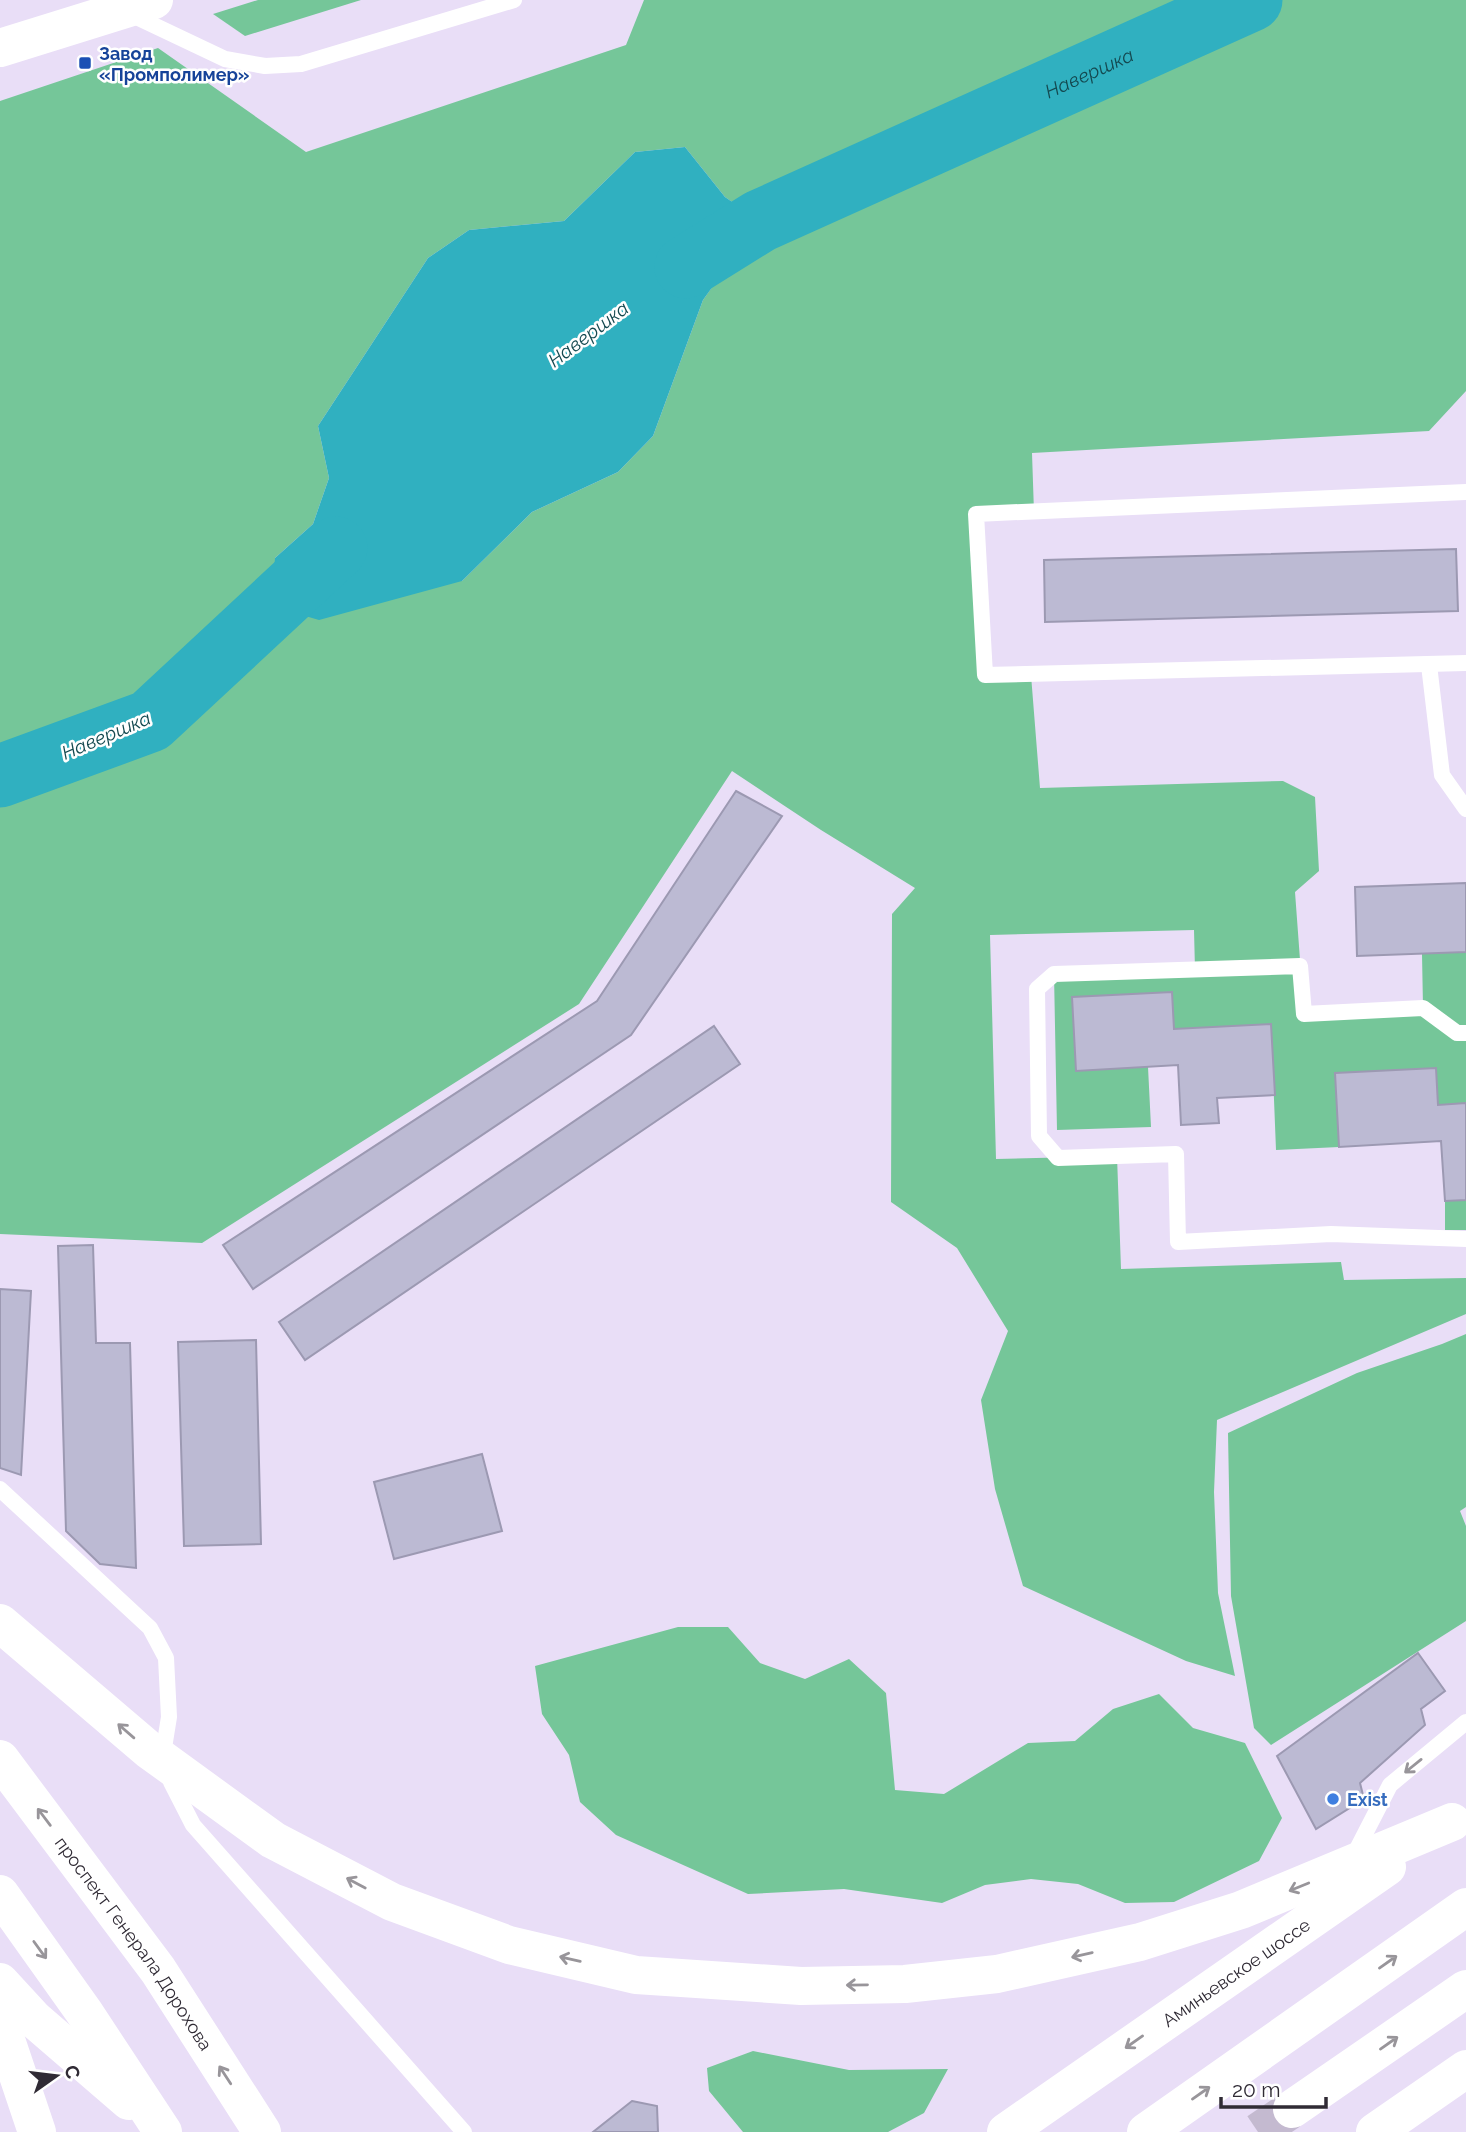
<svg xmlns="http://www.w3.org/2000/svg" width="1466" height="2132" viewBox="0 0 1466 2132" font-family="Raleway,sans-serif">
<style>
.green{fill:#75c699;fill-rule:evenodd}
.water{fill:#30b0c0}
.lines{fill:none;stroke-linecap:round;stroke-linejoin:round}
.river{stroke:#30b0c0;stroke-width:63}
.building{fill:#bcbad3;stroke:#9c99b2;stroke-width:2}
.secondary-tunnel{stroke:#c4bad0;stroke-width:38;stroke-dasharray:38 19;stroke-linecap:butt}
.lane{stroke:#fff;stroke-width:16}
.secondary{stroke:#fff;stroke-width:38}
.oneway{stroke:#98959a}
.transit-dot{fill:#1a4fb4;stroke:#fff;stroke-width:2.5}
.shop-dot{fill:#3f7fe0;stroke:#fff;stroke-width:2.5}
.labels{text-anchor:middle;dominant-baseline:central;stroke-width:5;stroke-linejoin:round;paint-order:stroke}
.transit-label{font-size:18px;font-weight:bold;fill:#164399;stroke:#fff;text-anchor:start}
.shop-label{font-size:18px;font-weight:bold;fill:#366cbe;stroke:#fff;text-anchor:start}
.street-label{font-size:18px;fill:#302b35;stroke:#fff}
.water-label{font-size:19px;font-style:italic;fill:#144950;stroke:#fff}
</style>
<rect width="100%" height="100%" fill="#e9def7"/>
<!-- green -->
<g class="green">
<polygon points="258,0 361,0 245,36 213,14"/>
<path d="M644,0H1466V391L1429,431L1032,453L1034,512L976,514L985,675H1031L1040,788L1283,781L1315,797L1319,871L1295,892L1304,1014L1423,1007L1422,954L1466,952V1103L1438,1105L1436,1068L1335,1073L1339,1147L1276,1150L1271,1024L1174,1029L1172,992L1072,997L1076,1070L1148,1067L1151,1127L1057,1130L1054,974L1195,970L1194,930L990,935L996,1159L1117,1156L1121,1269L1341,1262L1344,1280L1466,1278V1314L1217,1420L1214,1492L1218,1593L1235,1676L1186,1661L1023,1586L995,1489L981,1400L1008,1331L957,1248L891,1202L892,914L915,888L821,830L732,771L579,1004L202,1243L0,1234V101L158,48L306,152L626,45ZM685,147L725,197L759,221L703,300L653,436L618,472L532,512L462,581L275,558L313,524L329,478L318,426L428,258L469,230L564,221L635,152Z"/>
<polygon points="1466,1200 1466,1230 1445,1230 1445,1201"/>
<polygon points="1466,1334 1466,1507 1460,1511 1466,1526 1466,1621 1271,1745 1254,1728 1231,1596 1228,1433 1357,1373 1442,1344"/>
<polygon points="678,1627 728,1627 760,1663 805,1679 849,1659 886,1693 895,1790 944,1794 1028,1743 1075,1741 1113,1709 1159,1694 1193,1728 1245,1743 1282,1818 1259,1861 1174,1902 1125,1903 1078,1884 1031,1879 985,1885 942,1903 844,1889 748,1894 616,1835 580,1802 569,1755 542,1714 535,1666"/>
<polygon points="753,2051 849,2070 948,2069 924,2113 888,2132 743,2132 709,2091 707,2068"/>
</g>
<!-- water -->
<polygon class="water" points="685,147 725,197 760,221 703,300 653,436 618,472 532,512 462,581 319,620 271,606 275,558 313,524 329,478 318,426 428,258 469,230 564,221 635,152"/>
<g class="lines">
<!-- river -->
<g class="river">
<path id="s1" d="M686,267L760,221L1251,0"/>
<polyline points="0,776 150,721 336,548"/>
</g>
</g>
<!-- building -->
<g class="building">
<polygon points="1456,549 1458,611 1045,622 1044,560"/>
<polygon points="736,791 782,816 631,1035 253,1289 223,1245 597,1001"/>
<polygon points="1466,883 1466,952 1357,956 1355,887"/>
<polygon points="1172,992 1174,1029 1271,1024 1275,1095 1217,1098 1219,1123 1181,1125 1178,1065 1076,1071 1072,997"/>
<polygon points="714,1026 740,1064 305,1360 279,1322"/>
<polygon points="1436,1068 1438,1105 1466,1103 1466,1200 1445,1201 1441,1141 1339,1147 1335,1073"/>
<polygon points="93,1245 96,1343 130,1343 136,1568 100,1564 66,1531 58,1246"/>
<polygon points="0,1289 31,1291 21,1475 0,1468"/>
<polygon points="256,1340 261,1544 184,1546 178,1342"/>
<polygon points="482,1454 502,1531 394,1559 374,1482"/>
<polygon points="1418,1653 1445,1691 1421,1709 1425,1725 1360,1783 1364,1799 1316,1829 1277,1756"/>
<polygon points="632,2101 657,2106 658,2132 593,2132"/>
</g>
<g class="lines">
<!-- secondary-tunnel -->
<polyline class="secondary-tunnel" points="1258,2132 1292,2109"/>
<!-- lane -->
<g class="lane">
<polyline points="128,13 225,59 265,66 301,64 514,0"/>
<polyline points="1466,492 976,514 985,675 1466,663"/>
<polyline points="1429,665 1442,775 1466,809"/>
<polyline points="1466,1033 1457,1033 1423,1008 1304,1014 1300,966 1054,974 1037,989 1039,1136 1058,1158 1176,1154 1178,1242 1331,1234 1466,1239"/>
<polyline points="0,1489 150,1628 166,1658 169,1717 164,1748 171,1782 193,1825 464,2132"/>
<polyline points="1353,1857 1390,1785 1466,1722"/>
</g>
<!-- secondary -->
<g class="secondary">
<polyline points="0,48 154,0"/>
<polyline points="0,1623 149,1750 273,1840 392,1902 509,1945 636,1975 801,1986 905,1984 997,1974 1140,1942 1241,1910 1452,1822"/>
<path id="s2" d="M0,1759L158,1970L262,2132"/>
<polyline points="0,1894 84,2012 163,2132"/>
<polyline points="0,1982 35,2020 129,2101"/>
<polyline points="0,2022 37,2132"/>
<polyline points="1292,2109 1466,1989"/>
<path id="s3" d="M1006,2132L1387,1867"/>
<polyline points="1146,2132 1466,1907"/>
<polyline points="1375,2132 1466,2069"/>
</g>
</g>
<!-- one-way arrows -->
<defs><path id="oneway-shaft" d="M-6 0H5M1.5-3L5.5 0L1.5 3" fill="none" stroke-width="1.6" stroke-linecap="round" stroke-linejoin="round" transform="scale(1.75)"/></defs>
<g class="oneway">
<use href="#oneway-shaft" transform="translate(126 1731) rotate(-139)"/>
<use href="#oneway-shaft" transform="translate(1413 1766) rotate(141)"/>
<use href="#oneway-shaft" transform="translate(44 1817) rotate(-127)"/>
<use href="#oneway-shaft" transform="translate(356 1883) rotate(-152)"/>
<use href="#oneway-shaft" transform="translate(1299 1887) rotate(158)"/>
<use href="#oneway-shaft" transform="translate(40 1950) rotate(54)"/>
<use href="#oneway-shaft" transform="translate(1082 1955) rotate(167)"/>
<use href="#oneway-shaft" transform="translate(570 1959) rotate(-167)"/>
<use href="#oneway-shaft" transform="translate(1388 1962) rotate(-35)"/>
<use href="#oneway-shaft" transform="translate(857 1985) rotate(179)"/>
<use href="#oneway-shaft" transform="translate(1134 2042) rotate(145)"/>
<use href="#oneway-shaft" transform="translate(1389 2043) rotate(-35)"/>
<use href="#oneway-shaft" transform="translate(225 2075) rotate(-123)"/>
<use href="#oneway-shaft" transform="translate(1201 2093) rotate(-35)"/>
</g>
<!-- markers -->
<rect class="transit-dot" x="78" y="56" width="14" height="14" rx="3.5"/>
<circle class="shop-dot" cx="1333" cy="1799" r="7"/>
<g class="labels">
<!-- transit labels -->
<g class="transit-label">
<text x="99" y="53">Завод<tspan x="99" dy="21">«Промполимер»</tspan></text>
</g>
<!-- shop labels -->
<g class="shop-label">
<text x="1347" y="1799">Exist</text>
</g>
<!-- street labels -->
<g class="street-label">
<text stroke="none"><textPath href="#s2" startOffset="228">проспект Генерала Дорохова</textPath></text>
<text stroke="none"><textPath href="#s3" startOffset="280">Аминьевское шоссе</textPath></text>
</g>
<!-- water labels -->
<g class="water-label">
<text stroke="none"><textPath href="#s1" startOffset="448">Навершка</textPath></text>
<text transform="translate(588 334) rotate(-37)">Навершка</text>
<text transform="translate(106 735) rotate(-23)">Навершка</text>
</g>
</g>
<!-- north arrow -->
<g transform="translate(56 2076) rotate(76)" stroke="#ffffff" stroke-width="5" paint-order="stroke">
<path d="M0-5L12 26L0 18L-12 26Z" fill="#302b35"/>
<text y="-10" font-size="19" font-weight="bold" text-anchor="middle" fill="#302b35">С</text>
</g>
<!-- scale -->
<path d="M1221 2097v10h105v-10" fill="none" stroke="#302b35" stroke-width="3.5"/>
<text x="1232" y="2097" font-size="21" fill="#302b35" stroke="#ffffff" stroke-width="5" paint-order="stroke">20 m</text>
</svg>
